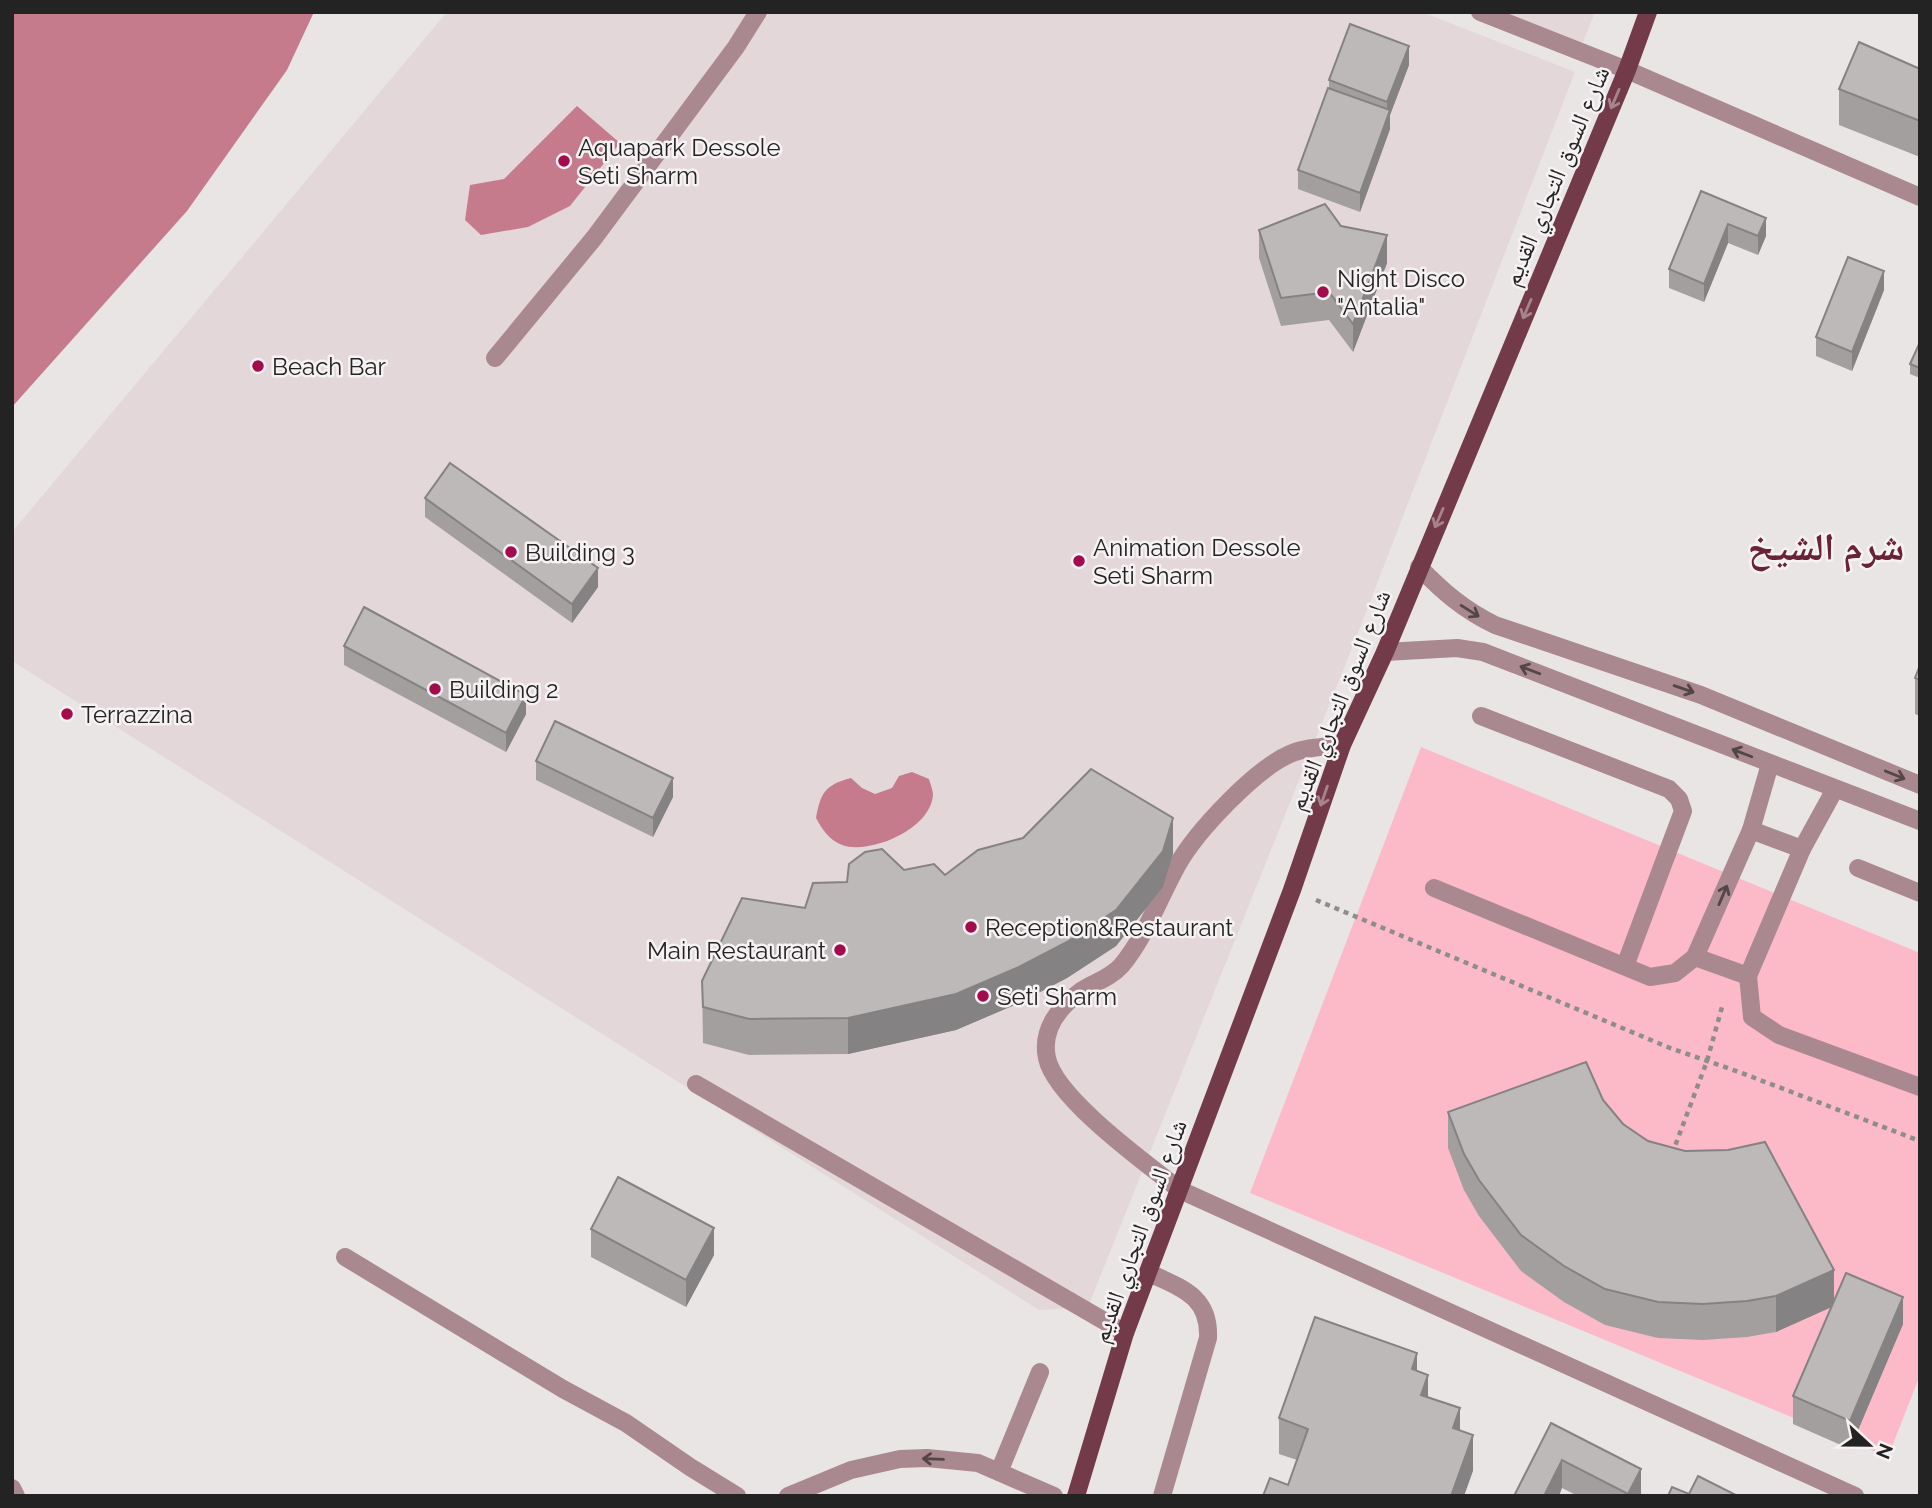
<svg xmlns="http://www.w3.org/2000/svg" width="1932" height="1508" viewBox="0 0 1932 1508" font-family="Raleway,'Noto Naskh Arabic',sans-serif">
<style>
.built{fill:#e4d7d9}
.green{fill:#fcb9c8}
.water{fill:#c67b8d}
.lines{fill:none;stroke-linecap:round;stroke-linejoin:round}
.path{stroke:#8f8c8c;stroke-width:4.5;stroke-dasharray:5 5;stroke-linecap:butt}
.service{stroke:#aa888f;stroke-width:18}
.minor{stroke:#aa888f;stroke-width:18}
.primary{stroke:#733a49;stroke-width:18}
.wall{fill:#a39f9f}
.shaded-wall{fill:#848282}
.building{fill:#bdb9b9;stroke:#848282;stroke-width:2}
.oneway{stroke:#a7848d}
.oneway2{stroke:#534649}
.poi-dot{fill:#a20b4c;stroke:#f6f2f3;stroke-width:2.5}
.labels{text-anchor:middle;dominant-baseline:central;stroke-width:5;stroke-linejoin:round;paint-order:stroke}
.poi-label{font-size:24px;fill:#242323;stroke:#f6f2f3;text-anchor:start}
.street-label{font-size:24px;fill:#242323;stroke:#f6f2f3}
.town-label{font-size:38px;font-weight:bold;fill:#682338;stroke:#f6f2f3}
</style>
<rect width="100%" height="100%" fill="#e9e5e5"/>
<!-- built -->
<g class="built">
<polygon points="447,12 1422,12 1575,72 1354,643 1088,1307 1039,1310 12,661 12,532"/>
<polygon points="1500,12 1595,12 1582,45"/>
</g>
<!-- green -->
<polygon class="green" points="1421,747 1920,953 1920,1375 1888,1457 1250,1193"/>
<!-- water -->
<g class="water">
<polygon points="12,12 314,12 287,70 187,211 12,407"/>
<polygon points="577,106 620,143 570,206 528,227 481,235 465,220 470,185 504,179"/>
<path d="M912,772L929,779C930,783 933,790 933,795C931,829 870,855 842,845C829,840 822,829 816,818C821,792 825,785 851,778L862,788L875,794L892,788L899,776Z"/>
</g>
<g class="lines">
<!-- path -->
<g class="path">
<polyline points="1316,900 1670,1048 1739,1072 1920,1141"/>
<polyline points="1672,1154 1707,1061 1722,1007"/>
</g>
<!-- service -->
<g class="service">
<polyline points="1480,12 1627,70"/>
<polyline points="495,358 594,238 736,47 758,12"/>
<polyline points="1481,716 1669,789 1679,799 1683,811 1625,966"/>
<path d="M1342,745C1324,747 1306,747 1290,754C1255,769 1197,831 1178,864C1159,898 1146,936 1121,966C1109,979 1094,982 1081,991C1059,1007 1041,1030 1047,1058C1055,1098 1147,1164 1180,1190L1855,1496"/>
<polyline points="1835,789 1802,849 1748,976 1752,1017 1779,1035 1920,1087"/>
<polyline points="1751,830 1802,849"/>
<polyline points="1858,868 1920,893"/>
<polyline points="1434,888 1650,977 1675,973 1695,957 1751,830 1770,764"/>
<polyline points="1695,957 1748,976"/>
<polyline points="696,1084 1125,1333"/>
<polyline points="345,1257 563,1389 626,1423 690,1467 737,1496"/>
<path d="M1149,1273C1181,1288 1210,1296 1208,1338L1162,1496"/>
<polyline points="999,1472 1040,1372"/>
<polyline points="788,1496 851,1470 900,1459 927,1458 978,1463 1054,1496"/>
</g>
<!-- minor -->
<g class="minor">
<polyline points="1627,70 1920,197"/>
<path d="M1419,567C1442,591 1464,610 1495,625L1701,695L1920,785"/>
<polyline points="1385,652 1457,648 1483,652 1920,821"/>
<polyline points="12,1488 16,1496"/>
</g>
<!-- primary -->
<polyline class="primary" points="1076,1496 1125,1333 1292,890 1342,745 1385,652 1627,70 1648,12"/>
</g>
<!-- wall -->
<g class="wall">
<polygon points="1409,65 1390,115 1390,129 1360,212 1298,189 1298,170 1329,88 1329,80"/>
<polygon points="1920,69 1920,157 1839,125 1839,89"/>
<polygon points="1701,191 1766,236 1758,255 1728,243 1704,302 1669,288 1669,269"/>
<polygon points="1341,226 1387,263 1353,352 1329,320 1281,326 1259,258 1259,230"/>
<polygon points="1884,290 1852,371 1816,356 1816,337"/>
<polygon points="1920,342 1920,378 1910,374 1910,364"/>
<polygon points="425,498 598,587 572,623 425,517"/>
<polygon points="344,646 526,714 506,752 344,665"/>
<polygon points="1920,665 1920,716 1915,714 1915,678"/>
<polygon points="536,761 673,797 653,837 536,780"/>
<polygon points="1173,854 1163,887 1116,946 1067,978 1019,1003 956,1030 848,1054 749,1055 703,1043 702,981 805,908 847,882 904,870 945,875"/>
<polygon points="1603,1100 1623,1124 1648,1141 1685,1151 1728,1150 1834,1301 1903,1324 1850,1449 1793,1424 1793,1396 1831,1307 1776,1332 1747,1337 1703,1340 1658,1338 1605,1325 1564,1302 1521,1271 1479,1216 1464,1190 1448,1148 1448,1112"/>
<polygon points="591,1229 714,1255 686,1307 591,1257"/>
<polygon points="1417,1371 1428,1397 1460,1430 1473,1471 1288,1485 1297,1460 1279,1454 1279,1418"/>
<polygon points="1551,1423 1641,1496 1578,1496 1562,1488"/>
</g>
<!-- shaded-wall -->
<g class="shaded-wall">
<polygon points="1409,46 1409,65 1390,115 1390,129 1360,212 1360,193 1387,118 1387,102"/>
<polygon points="1766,218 1766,236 1758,255 1758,236"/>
<polygon points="1728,224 1728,243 1704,302 1704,284"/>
<polygon points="1387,235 1387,263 1353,352 1353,324"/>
<polygon points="1884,271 1884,290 1852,371 1852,352"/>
<polygon points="598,568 598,587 572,623 572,604"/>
<polygon points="526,695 526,714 506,752 506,733"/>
<polygon points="673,778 673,797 653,837 653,818"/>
<polygon points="1173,818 1173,854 1163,887 1116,946 1067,978 1019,1003 956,1030 848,1054 848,1018"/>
<polygon points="714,1228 714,1255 686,1307 686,1280"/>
<polygon points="1834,1270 1834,1306 1776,1332 1776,1296"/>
<polygon points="1903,1297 1903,1324 1850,1449 1850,1421"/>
<polygon points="1417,1353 1417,1389 1412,1369"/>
<polygon points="1428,1375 1428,1411 1421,1395"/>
<polygon points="1460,1408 1460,1444 1453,1428"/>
<polygon points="1473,1435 1473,1471 1464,1496 1451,1496"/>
<polygon points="1562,1460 1562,1488 1559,1496 1544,1496"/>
<polygon points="1641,1469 1641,1496 1628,1496 1628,1494"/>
</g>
<!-- building -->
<g class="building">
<polygon points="1350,24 1409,46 1387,102 1329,80"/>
<polygon points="1859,42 1920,69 1920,121 1839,89"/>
<polygon points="1328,88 1390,110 1360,193 1298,170"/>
<polygon points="1701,191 1766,218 1758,236 1728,224 1704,284 1669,269"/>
<polygon points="1325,204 1341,226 1387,235 1353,324 1329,292 1281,298 1259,230"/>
<polygon points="1848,257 1884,271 1852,352 1816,337"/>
<polygon points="1920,342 1920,368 1910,364"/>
<polygon points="450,463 598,568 572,604 425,498"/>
<polygon points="364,607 526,695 506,733 344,646"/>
<polygon points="1920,665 1920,680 1915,678"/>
<polygon points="555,721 673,778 653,818 536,761"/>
<polygon points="1091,769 1173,818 1163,851 1116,910 1067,942 1019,967 956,994 848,1018 749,1019 703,1007 702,981 742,898 805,908 813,883 847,882 849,864 865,852 882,849 904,870 934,864 945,875 978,850 1023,838"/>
<polygon points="1586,1062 1603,1100 1623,1124 1648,1141 1685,1151 1728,1150 1765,1142 1834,1270 1776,1296 1747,1301 1703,1304 1658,1302 1605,1289 1564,1266 1521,1235 1479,1180 1464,1154 1448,1112"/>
<polygon points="618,1177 714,1228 686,1280 591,1229"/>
<polygon points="1846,1273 1903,1297 1850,1421 1793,1396"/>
<polygon points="1315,1317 1417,1353 1412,1369 1428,1375 1421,1395 1460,1408 1453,1428 1473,1435 1451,1496 1263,1496 1270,1478 1288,1485 1308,1429 1279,1418"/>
<polygon points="1551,1423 1641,1469 1628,1494 1562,1460 1544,1496 1514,1496"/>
<polygon points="1698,1476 1736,1495 1736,1496 1668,1496 1672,1487 1689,1494"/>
</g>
<!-- one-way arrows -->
<defs><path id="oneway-shaft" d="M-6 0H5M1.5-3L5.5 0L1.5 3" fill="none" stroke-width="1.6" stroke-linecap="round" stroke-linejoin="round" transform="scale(1.75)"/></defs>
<g class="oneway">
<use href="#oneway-shaft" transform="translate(1615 99) rotate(113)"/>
<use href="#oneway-shaft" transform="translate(1527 309) rotate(113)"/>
<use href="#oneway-shaft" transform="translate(1439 518) rotate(113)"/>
<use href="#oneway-shaft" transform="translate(1324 796) rotate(109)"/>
</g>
<g class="oneway2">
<use href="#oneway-shaft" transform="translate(1470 611) rotate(32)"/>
<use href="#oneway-shaft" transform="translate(1530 670) rotate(-159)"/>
<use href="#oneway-shaft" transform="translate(1684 689) rotate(19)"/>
<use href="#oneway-shaft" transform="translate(1742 753) rotate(-159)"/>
<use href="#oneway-shaft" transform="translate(1895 775) rotate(22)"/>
<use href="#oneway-shaft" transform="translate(1723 895) rotate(-67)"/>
<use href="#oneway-shaft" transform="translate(933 1459) rotate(-178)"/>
</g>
<!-- markers -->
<g class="poi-dot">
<circle cx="564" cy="161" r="7"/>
<circle cx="1323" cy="292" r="7"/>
<circle cx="258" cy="366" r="7"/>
<circle cx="511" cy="552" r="7"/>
<circle cx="1079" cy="561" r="7"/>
<circle cx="435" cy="689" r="7"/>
<circle cx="67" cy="714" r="7"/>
<circle cx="971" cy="927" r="7"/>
<circle cx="840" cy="950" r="7"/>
<circle cx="983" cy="996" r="7"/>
</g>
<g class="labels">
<!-- poi labels -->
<g class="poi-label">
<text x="578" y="147">Aquapark Dessole<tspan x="578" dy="28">Seti Sharm</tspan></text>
<text x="1337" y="278">Night Disco<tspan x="1337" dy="28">"Antalia"</tspan></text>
<text x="272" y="366">Beach Bar</text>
<text x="1093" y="547">Animation Dessole<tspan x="1093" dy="28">Seti Sharm</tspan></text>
<text x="525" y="552">Building 3</text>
<text x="449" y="689">Building 2</text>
<text x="81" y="714">Terrazzina</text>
<text x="985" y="927">Reception&amp;Restaurant</text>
<text x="826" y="950" text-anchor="end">Main Restaurant</text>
<text x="997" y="996">Seti Sharm</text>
</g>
<!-- street labels -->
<g class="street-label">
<text transform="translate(1556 176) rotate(-67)">شارع السوق التجاري القديم</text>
<text transform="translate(1339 700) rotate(-68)">شارع السوق التجاري القديم</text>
<text transform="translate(1139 1231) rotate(-70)">شارع السوق التجاري القديم</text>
</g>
<!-- town labels -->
<g class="town-label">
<text x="1826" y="546">شرم الشيخ</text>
</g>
</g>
<!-- border -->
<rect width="1932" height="1508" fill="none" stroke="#242323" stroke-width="28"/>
<!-- north arrow -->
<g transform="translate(1869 1445) rotate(112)" stroke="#f6f2f3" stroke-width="5" paint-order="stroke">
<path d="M0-5L12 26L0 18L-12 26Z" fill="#242323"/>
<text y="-10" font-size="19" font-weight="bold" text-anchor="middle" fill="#242323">N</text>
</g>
</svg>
